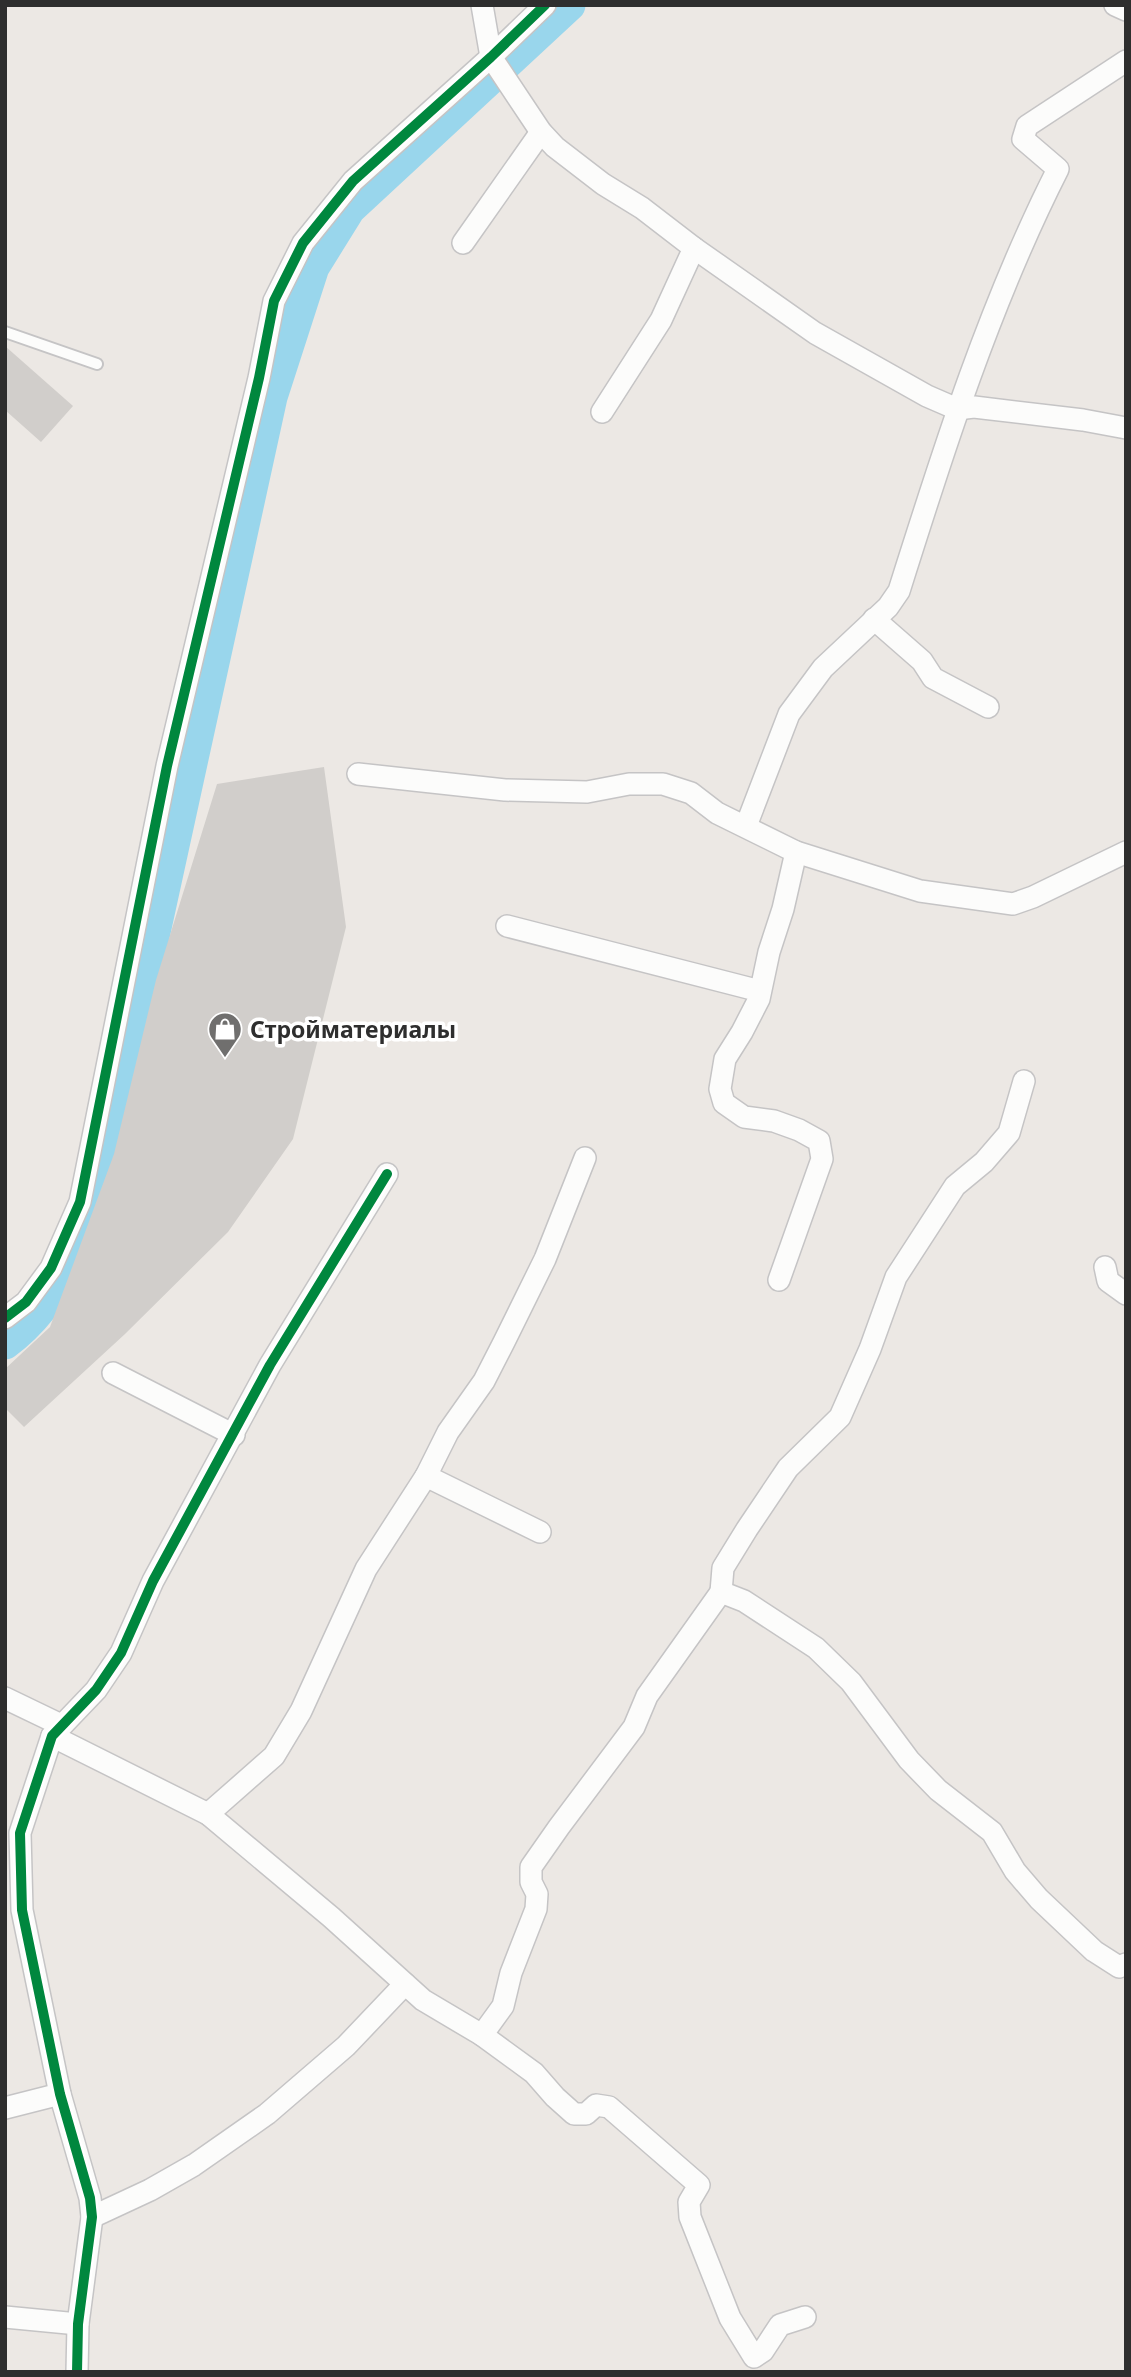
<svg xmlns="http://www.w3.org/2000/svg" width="1131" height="2377" viewBox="0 0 1131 2377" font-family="'Noto Sans',sans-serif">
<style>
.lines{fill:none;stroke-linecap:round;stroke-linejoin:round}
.river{stroke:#99d6ec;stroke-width:33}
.building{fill:#d1cecb}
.service-casing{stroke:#c5c4c5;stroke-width:14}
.minor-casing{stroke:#c5c4c5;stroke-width:24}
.service{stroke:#fcfcfb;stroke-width:10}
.minor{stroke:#fcfcfb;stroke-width:21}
.cycleway-casing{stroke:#fff;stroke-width:15}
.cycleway{stroke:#00873e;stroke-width:10}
.labels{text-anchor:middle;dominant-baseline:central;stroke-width:7;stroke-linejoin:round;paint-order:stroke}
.poi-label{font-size:23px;font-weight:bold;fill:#2e2e2e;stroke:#fff;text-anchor:start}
</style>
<rect width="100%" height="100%" fill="#ece8e4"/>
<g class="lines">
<!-- river -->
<path class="river" d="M5,1343C82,1286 96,1184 118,1097L271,397L313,267L349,209L569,5"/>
</g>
<!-- building -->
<g class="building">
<polygon points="5,346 73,406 41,442 5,410"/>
<polygon points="324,767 346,927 293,1139 228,1232 125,1334 24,1427 5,1408 5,1369 50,1327 114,1154 156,980 217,784"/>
</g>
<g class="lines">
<!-- service casing -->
<g class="service-casing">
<polyline id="service" points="5,332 97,364"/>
</g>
<!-- minor casing -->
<g class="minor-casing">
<g id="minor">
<polyline points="482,5 491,57 541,132 555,147 603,184 642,208 694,248 815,333 927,396 957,409 974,407 1083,420 1126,428"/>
<polyline points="1115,5 1126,10"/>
<polyline points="463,243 541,132"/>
<polyline points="602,412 661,320 694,248"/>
<polyline points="874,619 922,661 933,678 988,707"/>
<polyline points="358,774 505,790 587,792 629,784 663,784 691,793 717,813 796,852 920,891 1013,904 1033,897 1126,852"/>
<path d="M746,826L789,714L823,668L888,607L899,591C944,448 990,303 1058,169L1023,139L1027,126L1126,61"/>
<polyline points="507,926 760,991"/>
<polyline points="1105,1267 1108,1281 1126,1294"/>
<polyline points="779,1280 822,1159 819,1141 799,1130 774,1121 744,1117 724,1103 720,1089 725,1059 742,1032 759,999 769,952 783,909 796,852"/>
<polyline points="5,1318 26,1302 51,1268 80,1202 167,766 259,378 274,301 303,243 353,181 491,57 545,5"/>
<polyline points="113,1373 234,1435"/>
<polyline points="426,1476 540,1532"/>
<polyline points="721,1592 723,1568 747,1529 788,1468 840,1417 870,1349 896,1277 955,1186 984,1162 1009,1133 1024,1081"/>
<polyline points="5,1698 61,1725"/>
<polyline points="52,1736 208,1814 331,1917 423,2000 482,2035 534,2073 555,2097 574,2114 586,2114 596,2105 609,2107 699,2185 689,2202 690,2217 730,2318 754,2357 763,2351 780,2325 805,2317"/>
<polyline points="208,1814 274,1756 301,1711 366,1569 426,1476 448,1432 484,1381 504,1342 545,1259 585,1158"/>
<polyline points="482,2035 503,2006 511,1973 536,1909 537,1894 531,1882 531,1867 559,1827 634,1727 647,1696 721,1592 744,1601 816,1648 851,1682 909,1760 938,1790 992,1832 1015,1871 1039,1899 1094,1951 1119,1967 1126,1964"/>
<polyline points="5,2108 60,2094"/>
<polyline points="92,2217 150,2190 194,2165 267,2114 346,2046 405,1984"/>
<polyline points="5,2317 78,2324"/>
<polyline points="77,2372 78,2324 92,2217 90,2198 60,2094 22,1910 20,1833 52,1736 96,1690 121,1653 153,1581 270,1365 387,1174"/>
</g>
</g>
<!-- service -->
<use href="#service" class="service"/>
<!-- minor -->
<use href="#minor" class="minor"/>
<!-- cycleway casing -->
<g class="cycleway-casing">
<g id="cycleway">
<polyline points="5,1318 26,1302 51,1268 80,1202 167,766 259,378 274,301 303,243 353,181 491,57 545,5"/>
<polyline points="77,2372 78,2324 92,2217 90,2198 60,2094 22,1910 20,1833 52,1736 96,1690 121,1653 153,1581 270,1365 387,1174"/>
</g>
</g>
<!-- cycleway -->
<use href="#cycleway" class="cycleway"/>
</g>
<!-- icons -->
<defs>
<g id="shop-pin" transform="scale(1.75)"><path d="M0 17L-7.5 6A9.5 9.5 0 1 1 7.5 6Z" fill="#706f6e" stroke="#fff"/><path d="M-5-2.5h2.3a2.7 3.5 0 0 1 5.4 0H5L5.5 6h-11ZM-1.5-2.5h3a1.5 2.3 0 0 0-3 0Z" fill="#fff"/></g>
</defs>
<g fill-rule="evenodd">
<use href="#shop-pin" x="225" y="1029"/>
</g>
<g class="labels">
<!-- poi labels -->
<g class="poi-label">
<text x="250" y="1029">Стройматериалы</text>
</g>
</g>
<!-- border -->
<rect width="1131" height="2377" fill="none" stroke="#2e2e2e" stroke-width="14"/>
</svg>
